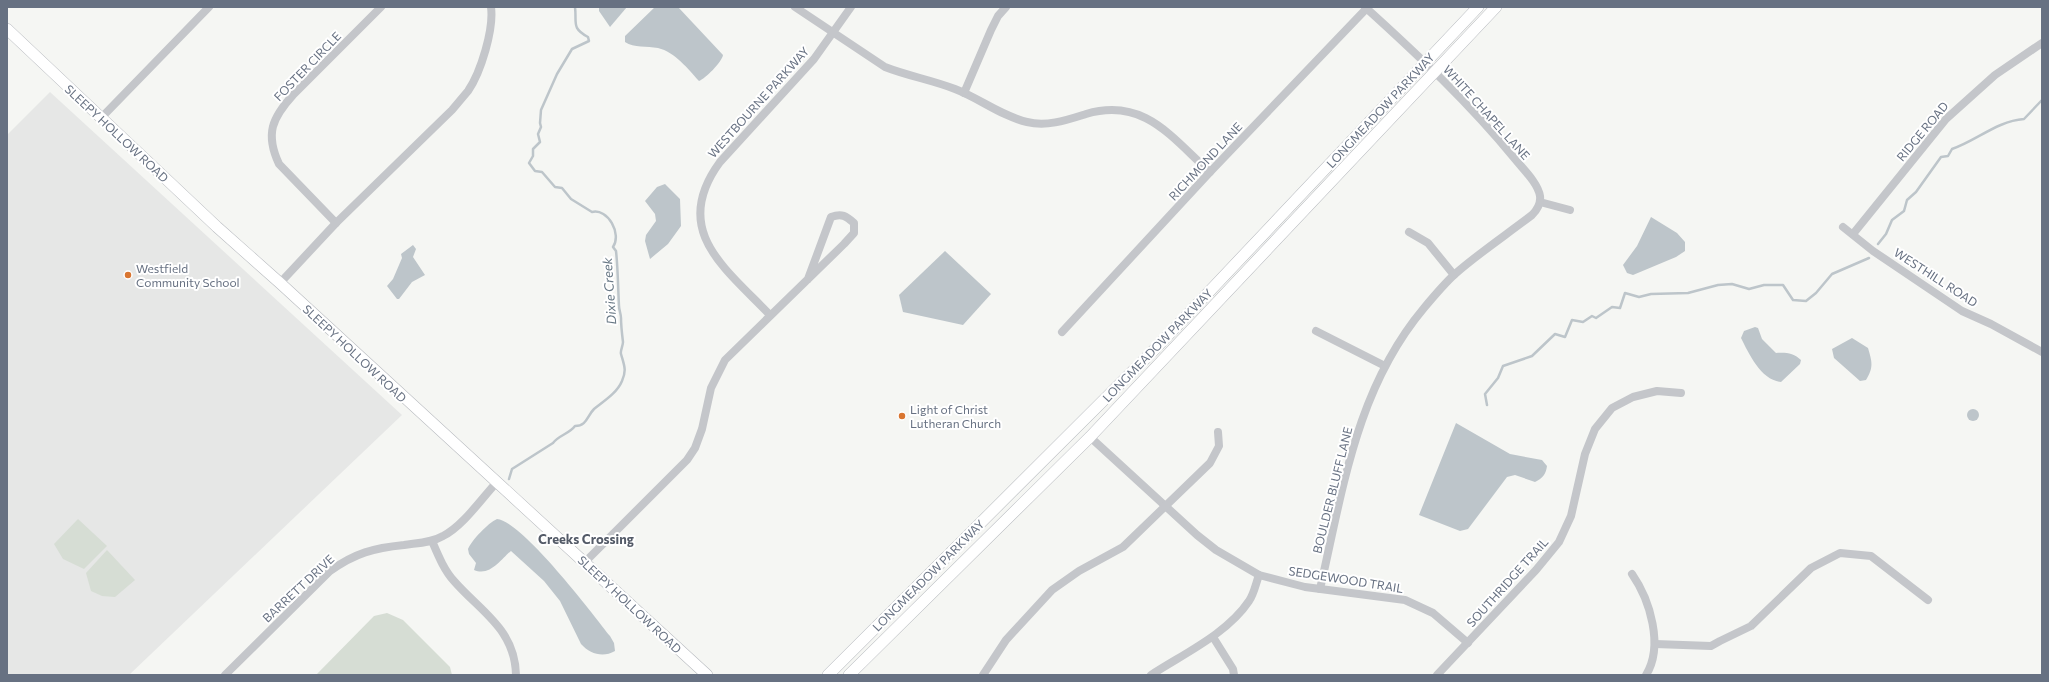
<svg xmlns="http://www.w3.org/2000/svg" width="2049" height="682" viewBox="0 0 2049 682" font-family="Commissioner,sans-serif">
<style>
.built{fill:#e6e7e6}
.green{fill:#d6ddd4}
.water{fill:#bdc5ca}
.lines{fill:none;stroke-linecap:round;stroke-linejoin:round}
.stream{stroke:#bdc5ca;stroke-width:2.5}
.secondary-casing{stroke:#b6b9be;stroke-width:12}
.street{stroke:#c4c6ca;stroke-width:8}
.secondary{stroke:#fff;stroke-width:11}
.poi-dot{fill:#d97530;stroke:#fff;stroke-width:1.5}
.labels{text-anchor:middle;dominant-baseline:central;stroke-width:4;stroke-linejoin:round;paint-order:stroke}
.street-label{font-size:12px;fill:#677182;stroke:#fff}
.poi-label{font-size:12px;fill:#677182;stroke:#fff;text-anchor:start}
.water-label{font-size:13px;font-style:italic;fill:#687885;stroke:#fff}
.neighbourhood-label{font-size:13px;font-weight:bold;fill:#545b68;stroke:#fff}
</style>
<rect width="100%" height="100%" fill="#f5f6f3"/>
<!-- built -->
<polygon class="built" points="50,92 402,415 129,675 9,675 7,673 7,135"/>
<!-- green -->
<g class="green">
<polygon points="78,519 107,546 84,569 63,559 54,544"/>
<polygon points="107,550 135,580 115,597 102,596 91,591 86,573"/>
<polygon points="387,613 403,620 450,667 452,675 316,675 374,616"/>
</g>
<!-- water -->
<g class="water">
<polygon points="599,7 627,7 610,27 599,11"/>
<path d="M655,7H678L723,55C722,62 705,79 699,81C688,69 675,52 658,48C647,46 634,48 625,42V36Z"/>
<polygon points="665,184 680,199 681,226 668,244 650,259 645,241 646,235 656,221 655,214 645,201 657,187"/>
<polygon points="1651,217 1677,233 1685,242 1685,251 1676,257 1633,275 1627,273 1623,265 1637,246"/>
<polygon points="413,245 416,249 413,257 425,275 412,282 399,299 397,299 387,286 393,279 402,258 401,254"/>
<polygon points="945,251 991,294 963,325 903,312 899,295"/>
<path d="M1755,327L1758,328L1762,339L1776,353C1785,352 1794,353 1801,360L1800,364L1781,382C1761,380 1749,354 1741,338L1744,331Z"/>
<path d="M1852,338L1868,348C1872,362 1874,367 1866,380L1860,381L1834,358L1832,349Z"/>
<circle cx="1973" cy="415" r="6"/>
<path d="M1456,423L1510,454L1542,460L1547,466C1546,474 1543,478 1535,482L1515,475L1507,477L1468,529L1460,531L1419,515Z"/>
<path d="M497,519C522,521 592,613 610,636L614,643L615,651C603,658 590,654 581,644L560,601L544,581L511,551C501,559 490,577 474,570L476,563L469,554L468,549C472,540 488,523 497,519Z"/>
</g>
<g class="lines">
<!-- stream -->
<g class="stream">
<path d="M1878,244L1886,234L1892,220L1904,211L1907,200L1916,192L1941,157L1948,156L1952,149C1976,141 1997,121 2024,119L2042,100"/>
<polyline points="1487,405 1485,394 1498,378 1503,366 1532,356 1555,334 1565,337 1572,320 1583,322 1592,316 1596,318 1612,307 1620,308 1625,293 1639,297 1651,294 1688,293 1718,285 1732,284 1749,289 1764,285 1783,285 1793,300 1806,301 1816,293 1832,274 1869,258"/>
<path d="M509,479L512,469L553,443C559,435 569,434 575,426C587,426 587,416 594,409C604,401 617,393 622,381C627,370 624,365 621,354C620,351 623,346 623,342C622,334 621,326 621,318C621,314 619,310 619,306C618,288 618,269 616,251L613,247C622,234 608,208 592,212L571,199L562,188L555,187L542,172L535,171L529,163L533,156V149L540,142L538,134L541,127L540,123L541,110L557,74L572,49L589,41L588,37C571,28 577,23 575,7"/>
</g>
<!-- secondary casing -->
<g class="secondary-casing">
<g id="secondary">
<polyline points="7,29 217,227 280,283 707,675"/>
<polyline points="828,675 1156,348 1478,7"/>
<polyline points="849,675 1090,437 1496,7"/>
</g>
</g>
<!-- street -->
<g class="street">
<path d="M795,7L885,67C908,76 932,80 955,89C979,98 1001,116 1027,122C1047,127 1067,120 1086,114C1144,97 1171,137 1210,172"/>
<polyline points="964,93 991,30 998,16 1006,7"/>
<polyline points="101,118 209,7"/>
<polyline points="1540,202 1570,210"/>
<path d="M336,223L279,164C265,134 272,118 293,95L381,7"/>
<polyline points="1843,227 1873,251 1962,311 1991,324 2042,352"/>
<polyline points="1409,232 1428,243 1454,275"/>
<polyline points="1853,234 1946,119 1995,75 2042,43"/>
<path d="M280,283L336,223L452,110C457,104 463,97 468,91C481,72 494,29 491,7"/>
<path d="M770,315C725,268 670,230 720,162L814,59L851,7"/>
<polyline points="1316,331 1385,366"/>
<polyline points="1062,332 1210,172 1367,8"/>
<polyline points="1090,437 1197,535 1216,550 1259,575 1305,587 1405,600 1433,613 1468,643"/>
<path d="M432,541C438,555 444,570 454,581C481,612 515,629 516,675"/>
<path d="M585,562L687,460L695,448L702,429L711,388L725,360L844,244L854,233V223C846,216 842,213 831,217L808,279"/>
<path d="M1632,574C1650,600 1664,646 1646,675"/>
<path d="M1320,589C1343,489 1356,389 1424,308C1434,296 1444,284 1455,274C1479,253 1506,235 1532,215C1537,210 1541,204 1540,196C1538,183 1523,169 1515,159C1469,103 1418,55 1365,7"/>
<polyline points="1213,637 1233,669 1234,675"/>
<polyline points="1655,644 1711,646 1720,641 1751,626 1811,568 1840,553 1871,556 1928,600"/>
<path d="M225,675L330,571C355,553 374,548 404,545C417,543 431,543 443,536C463,526 482,498 497,482"/>
<polyline points="983,675 1006,640 1052,590 1079,571 1123,547 1210,463 1219,446 1218,432"/>
<path d="M1151,675C1183,654 1227,634 1249,601C1254,594 1256,583 1259,575"/>
<polyline points="1437,675 1536,570 1559,542 1571,516 1585,454 1595,429 1612,408 1633,397 1657,391 1681,393"/>
</g>
<!-- secondary -->
<use href="#secondary" class="secondary"/>
</g>
<!-- markers -->
<g class="poi-dot">
<circle cx="128" cy="275" r="4"/>
<circle cx="902" cy="416" r="4"/>
</g>
<g class="labels">
<!-- street labels -->
<g class="street-label">
<text transform="translate(307 66) rotate(-46)">FOSTER CIRCLE</text>
<text transform="translate(758 102) rotate(-48)">WESTBOURNE PARKWAY</text>
<text transform="translate(1380 110) rotate(-47)">LONGMEADOW PARKWAY</text>
<text transform="translate(1487 112) rotate(48)">WHITE CHAPEL LANE</text>
<text transform="translate(1922 131) rotate(-50)">RIDGE ROAD</text>
<text transform="translate(117 133) rotate(43)">SLEEPY HOLLOW ROAD</text>
<text transform="translate(1205 161) rotate(-47)">RICHMOND LANE</text>
<text transform="translate(1936 277) rotate(33)">WESTHILL ROAD</text>
<text transform="translate(1157 345) rotate(-46)">LONGMEADOW PARKWAY</text>
<text transform="translate(355 353) rotate(43)">SLEEPY HOLLOW ROAD</text>
<text transform="translate(1332 490) rotate(-76)">BOULDER BLUFF LANE</text>
<text transform="translate(928 575) rotate(-45)">LONGMEADOW PARKWAY</text>
<text transform="translate(1346 579) rotate(9)">SEDGEWOOD TRAIL</text>
<text transform="translate(1507 582) rotate(-48)">SOUTHRIDGE TRAIL</text>
<text transform="translate(298 588) rotate(-43)">BARRETT DRIVE</text>
<text transform="translate(630 604) rotate(43)">SLEEPY HOLLOW ROAD</text>
</g>
<!-- poi labels -->
<g class="poi-label">
<text x="136" y="268">Westfield<tspan x="136" dy="14">Community School</tspan></text>
<text x="910" y="409">Light of Christ<tspan x="910" dy="14">Lutheran Church</tspan></text>
</g>
<!-- water labels -->
<g class="water-label">
<text transform="translate(609 291) rotate(-94)">Dixie Creek</text>
</g>
<!-- neighbourhood labels -->
<g class="neighbourhood-label">
<text x="586" y="539">Creeks Crossing</text>
</g>
</g>
<!-- border -->
<rect width="2049" height="682" fill="none" stroke="#677182" stroke-width="16"/>
</svg>
